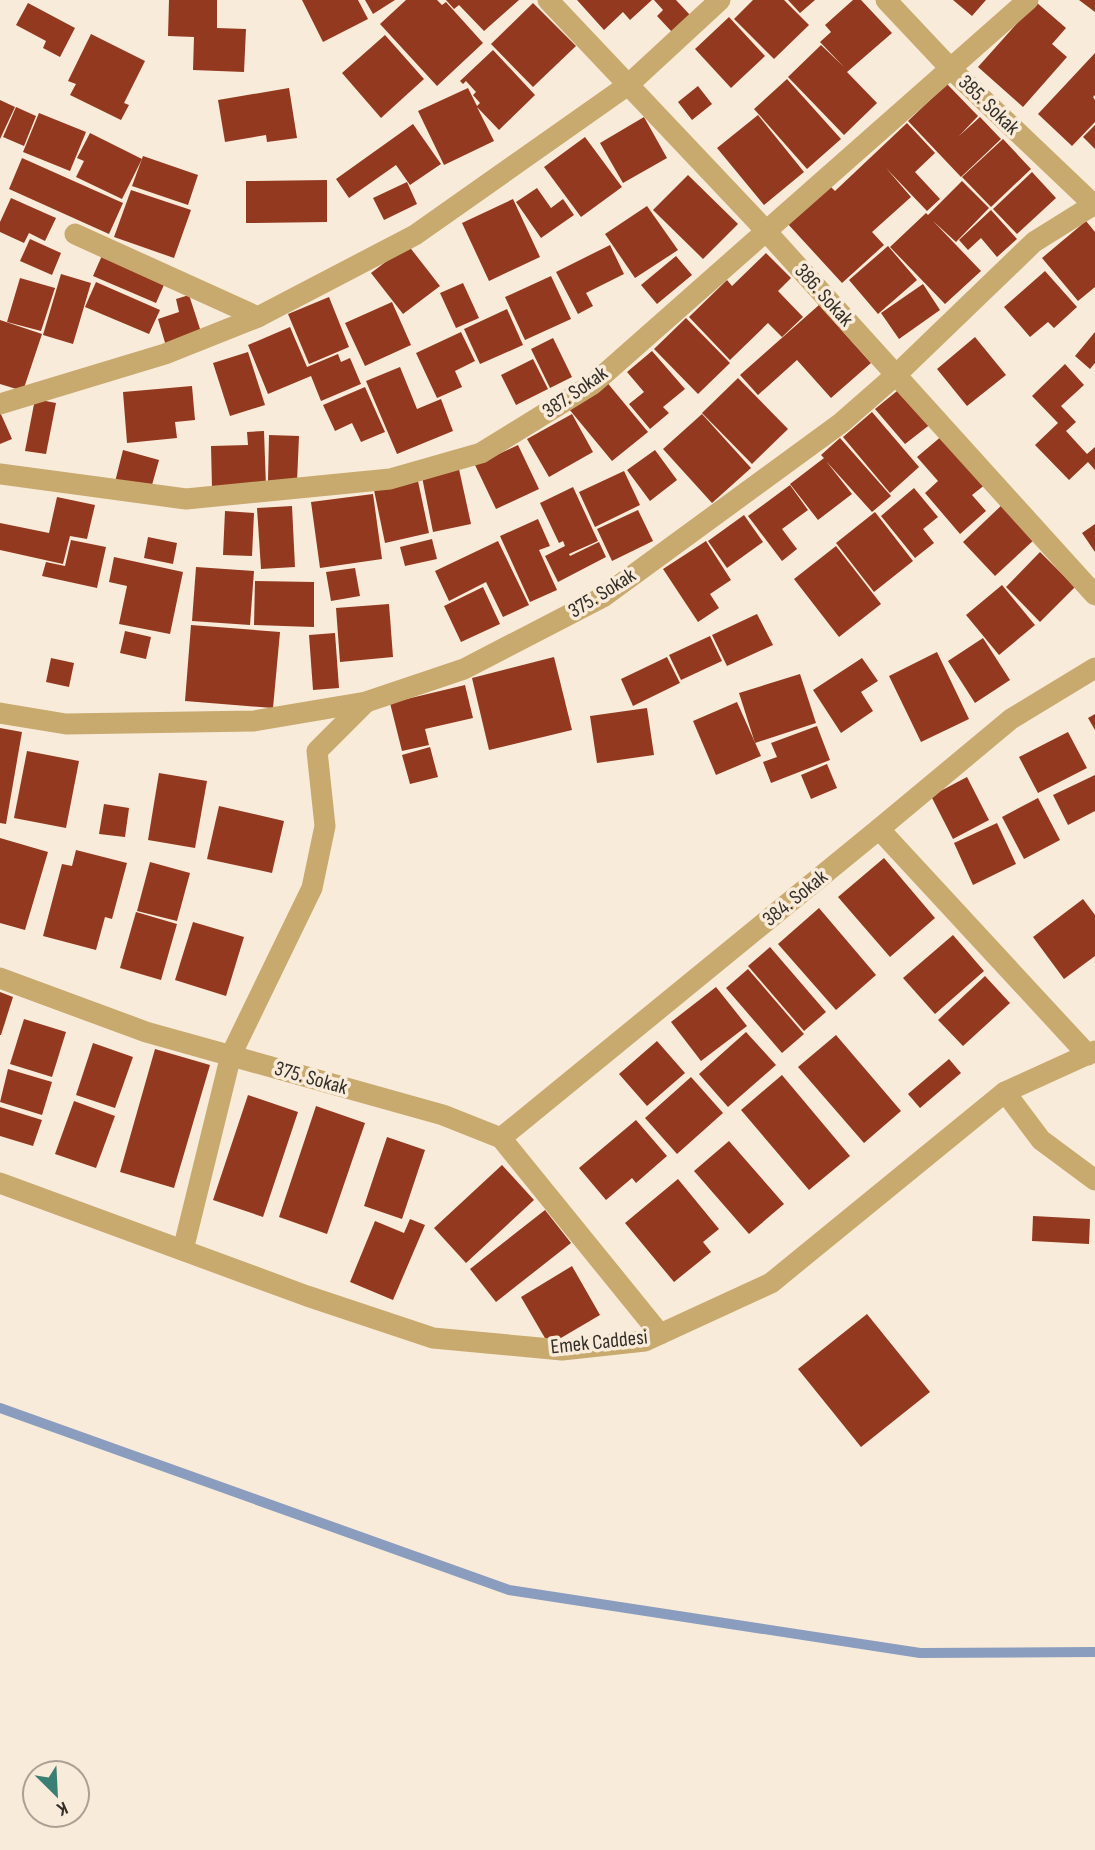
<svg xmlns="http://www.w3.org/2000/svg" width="1095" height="1850" viewBox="0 0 1095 1850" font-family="'Sofia Sans Condensed',sans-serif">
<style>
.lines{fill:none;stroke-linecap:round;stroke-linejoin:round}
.stream{stroke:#8a9dbe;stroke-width:10}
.building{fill:#93391f}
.minor{stroke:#c8aa6f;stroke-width:21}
.labels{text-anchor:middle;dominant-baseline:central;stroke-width:7;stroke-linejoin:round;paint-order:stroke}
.street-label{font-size:21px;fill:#342f28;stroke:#f9ebda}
</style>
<rect width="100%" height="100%" fill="#f9ebda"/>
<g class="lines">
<!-- stream -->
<polyline class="stream" points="0,1408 509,1590 920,1653 1095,1652"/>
</g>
<!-- building -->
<g class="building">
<polygon points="169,0 217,0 217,28 246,29 244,72 193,70 194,37 168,36"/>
<polygon points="302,0 358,0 368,19 323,42"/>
<polygon points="365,0 395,0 373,14"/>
<polygon points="406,0 437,0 442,5 446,2 483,43 437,86 380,24"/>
<polygon points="446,0 519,0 484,31 459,5 454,9"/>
<polygon points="577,0 652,0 630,20 623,12 604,30"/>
<polygon points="654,0 676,0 690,15 672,32 657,16 663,10"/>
<polygon points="753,0 784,0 809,25 774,59 734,19"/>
<polygon points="788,0 815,0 800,13"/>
<polygon points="853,0 861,0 892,33 847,72 877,103 844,135 788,77 821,45 844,67 820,42 831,32 825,25"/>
<polygon points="953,0 986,0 972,16"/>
<polygon points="1079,0 1095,0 1095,12"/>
<polygon points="1036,2 1066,28 1052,44 1067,57 1023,107 978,67"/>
<polygon points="28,3 75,28 60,57 43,48 46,41 16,25"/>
<polygon points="533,3 576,46 533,87 491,44"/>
<polygon points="729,17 765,56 731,88 695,49"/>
<polygon points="91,34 145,61 124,103 129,105 121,120 70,95 76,84 68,81"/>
<polygon points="385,35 424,79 381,118 342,73"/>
<polygon points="493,50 535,95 499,130 477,107 494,141 444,165 418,111 468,88 477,106 480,103 473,95 476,92 466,81 463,84 460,81"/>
<polygon points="1095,53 1095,95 1093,97 1095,100 1095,122 1072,146 1038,114"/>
<polygon points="787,79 841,139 807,169 754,109"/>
<polygon points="947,84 978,116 959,136 980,117 1001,139 961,177 908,121"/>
<polygon points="698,86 712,104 692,120 678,102"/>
<polygon points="289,88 297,138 267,142 266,135 225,142 218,100"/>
<polygon points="0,100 15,107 0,139"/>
<polygon points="16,107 36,116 24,146 3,137"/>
<polygon points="39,113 86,132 70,171 23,152"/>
<polygon points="758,115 804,172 764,205 717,148"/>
<polygon points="644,117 667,158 623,183 600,143"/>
<polygon points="907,123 935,153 915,172 940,199 927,211 886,168 911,197 872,232 884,245 842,283 787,223 829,185 835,191"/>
<polygon points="413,124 441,164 410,185 396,165 349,198 336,179"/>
<polygon points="1095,125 1095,149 1083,137"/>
<polygon points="90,133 142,159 122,199 76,177 84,161 77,158"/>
<polygon points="585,137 622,187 581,217 544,167"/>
<polygon points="1003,139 1031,169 991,207 962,177"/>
<polygon points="143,156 198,175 188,205 132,186"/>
<polygon points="22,158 123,203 109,234 9,189"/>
<polygon points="1032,172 1056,198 1017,234 993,209"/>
<polygon points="688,175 738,224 703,259 653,210"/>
<polygon points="327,180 327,222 246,223 246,181"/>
<polygon points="962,181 989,208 956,242 933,221 981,271 945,304 890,247 926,213 928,215"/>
<polygon points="407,182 417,204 384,220 373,198"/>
<polygon points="537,188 551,208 563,199 574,215 541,238 516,202"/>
<polygon points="131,190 191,210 174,258 114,237"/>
<polygon points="11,198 56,218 45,241 29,233 24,243 0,232 0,222"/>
<polygon points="513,199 540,257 489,281 462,223"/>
<polygon points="647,206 678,250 635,278 605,234"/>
<polygon points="991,210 1017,239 997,257 981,238 968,250 959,240"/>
<polygon points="1086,221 1095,232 1095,287 1078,301 1042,258"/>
<polygon points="30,239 61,253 52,275 20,261"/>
<polygon points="408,245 440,286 403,314 371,273"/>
<polygon points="610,245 624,274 586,293 593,306 578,314 556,272"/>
<polygon points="888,246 917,280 878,314 849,280"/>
<polygon points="104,251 167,278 156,303 93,276"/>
<polygon points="766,253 791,278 778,291 803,317 782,337 768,323 730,360 689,317 727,280 732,286"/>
<polygon points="676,256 692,275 657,304 641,285"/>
<polygon points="1045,271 1077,307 1054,328 1048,322 1030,337 1004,307"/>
<polygon points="61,274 91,283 73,344 43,335"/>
<polygon points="551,276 571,319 525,340 505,297"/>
<polygon points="20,278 55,288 41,331 7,322"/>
<polygon points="96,282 160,310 149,334 85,307"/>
<polygon points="463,283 479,318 456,328 440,293"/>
<polygon points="923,284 940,310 899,339 881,313"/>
<polygon points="189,295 202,335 166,346 158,319 179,312 176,299"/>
<polygon points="329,297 349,347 309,364 288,314"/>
<polygon points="392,302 411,345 365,366 345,323"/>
<polygon points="819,305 871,363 831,398 797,360 758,395 740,375"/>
<polygon points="507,309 523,345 480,364 464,329"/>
<polygon points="686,318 730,363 698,394 654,349"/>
<polygon points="0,320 42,334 23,391 0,384"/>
<polygon points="290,327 307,367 338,354 341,362 350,358 361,384 321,401 311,376 268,394 248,345"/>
<polygon points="461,332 475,361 455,371 462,387 437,398 416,353"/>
<polygon points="1095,332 1095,363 1090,369 1075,356"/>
<polygon points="975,337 1006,375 967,406 937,369"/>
<polygon points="553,338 572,377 550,388 531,349"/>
<polygon points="652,351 685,389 663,407 669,413 650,429 629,404 644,392 627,372"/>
<polygon points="248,352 265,405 230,416 213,363"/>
<polygon points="533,359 548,389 516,405 501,375"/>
<polygon points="1065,364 1084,385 1061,406 1076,422 1066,431 1087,454 1095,447 1095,470 1088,462 1069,480 1035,445 1058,423 1032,396"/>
<polygon points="400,367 417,409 441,399 453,431 397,454 366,381"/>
<polygon points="738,378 788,429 752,464 702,413"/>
<polygon points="605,380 648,432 612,461 569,409"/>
<polygon points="192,386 195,420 175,422 177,438 127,443 123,392"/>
<polygon points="365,387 385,432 361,442 352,423 335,431 323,405"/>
<polygon points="902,387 932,423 905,444 875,409"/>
<polygon points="35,399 56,403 46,454 25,451"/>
<polygon points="0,412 12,439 0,444"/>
<polygon points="872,412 919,467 890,493 843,437"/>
<polygon points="572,414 593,452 549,477 527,439"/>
<polygon points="702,414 751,468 712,503 663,449"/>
<polygon points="264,431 266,487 212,489 211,446 248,445 247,432"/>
<polygon points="269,435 299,436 297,482 268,481"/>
<polygon points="943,435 986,484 972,495 986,511 960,534 925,493 938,481 917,457"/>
<polygon points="840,438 891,496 872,512 826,461 852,494 818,520 790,484 824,458 821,455"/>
<polygon points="518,445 539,489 496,509 475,465"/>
<polygon points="123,450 159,460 150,492 115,482"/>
<polygon points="655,450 677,480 650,501 627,470"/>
<polygon points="459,469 471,524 433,532 422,477"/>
<polygon points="624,471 640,505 595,527 579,492"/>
<polygon points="418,481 429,533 385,543 374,490"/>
<polygon points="790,485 808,510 782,529 797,549 782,561 748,516"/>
<polygon points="573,487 598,541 569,554 570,556 599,542 606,557 558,582 545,556 565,546 563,541 559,543 540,503"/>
<polygon points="914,488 938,517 923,529 934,543 915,558 881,516"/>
<polygon points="373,494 382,559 320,568 311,502"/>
<polygon points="57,497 95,505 87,539 70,536 63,564 0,550 0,523 49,533"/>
<polygon points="1004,503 1036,538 995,576 963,542"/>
<polygon points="292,506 295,567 261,569 257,508"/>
<polygon points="638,510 653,541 612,561 597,529"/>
<polygon points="225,511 254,513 252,556 223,555"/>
<polygon points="875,512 913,561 874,592 836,543"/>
<polygon points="744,515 763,542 727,568 708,541"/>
<polygon points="538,519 550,546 539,550 557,590 530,602 500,536"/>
<polygon points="1095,524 1095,552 1082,533"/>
<polygon points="148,537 177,543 173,564 144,558"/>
<polygon points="432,539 437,559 405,566 400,547"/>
<polygon points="71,540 106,547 97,588 42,576 46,562 65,566"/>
<polygon points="498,541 529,605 503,617 486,582 449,601 435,571"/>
<polygon points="706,541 731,580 710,594 719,608 698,622 663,569"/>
<polygon points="836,546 881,604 839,637 794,579"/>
<polygon points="1040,552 1075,587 1040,622 1006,587"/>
<polygon points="114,557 183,572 170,634 119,624 127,586 109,582"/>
<polygon points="196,567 254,571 250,625 192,621"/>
<polygon points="355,568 360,596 331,601 326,572"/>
<polygon points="255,581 314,582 314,627 254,625"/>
<polygon points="1002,585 1035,625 999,655 966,615"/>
<polygon points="483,587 500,624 461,642 444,606"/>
<polygon points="389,604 393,657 340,662 336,608"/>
<polygon points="757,614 773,645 727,666 712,635"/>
<polygon points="191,625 280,632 273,708 185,701"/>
<polygon points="125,631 151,637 146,659 120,653"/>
<polygon points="335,633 339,688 313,690 309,635"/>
<polygon points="710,636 722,661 681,680 669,655"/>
<polygon points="983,638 1010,680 975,703 948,661"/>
<polygon points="937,652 969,719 921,742 889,676"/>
<polygon points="554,657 572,730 489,750 472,678"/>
<polygon points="667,657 680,683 633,706 621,679"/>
<polygon points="51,658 74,663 69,687 46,682"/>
<polygon points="862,658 878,681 861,692 873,711 841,733 813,690"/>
<polygon points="800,674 816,723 755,743 739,693"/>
<polygon points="465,685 473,718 425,729 429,745 402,751 390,703"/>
<polygon points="737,702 761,756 716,775 693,721"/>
<polygon points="647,708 654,755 597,763 590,716"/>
<polygon points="1095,714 1095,730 1088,718"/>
<polygon points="817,726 830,760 771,783 763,762 777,757 771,743"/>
<polygon points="0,728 22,732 6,824 0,823"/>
<polygon points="1068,732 1087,768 1038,793 1019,757"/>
<polygon points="430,747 438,777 410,784 402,755"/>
<polygon points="27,751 79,761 66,828 14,818"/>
<polygon points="827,764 837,788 811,799 801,775"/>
<polygon points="159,773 207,781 195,848 148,840"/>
<polygon points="1095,775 1095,811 1068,825 1053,795"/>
<polygon points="967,777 989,820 953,839 931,796"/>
<polygon points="1038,798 1060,840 1024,859 1002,817"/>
<polygon points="104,804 129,808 125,837 99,834"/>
<polygon points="219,806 284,821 272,873 207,859"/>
<polygon points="997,823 1016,864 973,885 954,843"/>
<polygon points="0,838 48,852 25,930 0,923"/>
<polygon points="76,850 127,863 112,919 105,917 96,950 43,936 62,864 72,866"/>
<polygon points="884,858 935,918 890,957 838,897"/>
<polygon points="150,862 190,873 177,921 137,911"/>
<polygon points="1083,899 1095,915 1095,956 1064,979 1033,937"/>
<polygon points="819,908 876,975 836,1010 778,944"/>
<polygon points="136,912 177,924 161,980 120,968"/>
<polygon points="193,922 244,937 226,996 175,980"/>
<polygon points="953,935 984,971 935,1014 903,978"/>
<polygon points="770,947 826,1012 804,1031 748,966"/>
<polygon points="748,969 804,1034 782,1053 726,988"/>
<polygon points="985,976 1010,1003 963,1046 938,1020"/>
<polygon points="716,987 747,1026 701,1061 671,1022"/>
<polygon points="0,992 13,997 1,1035 0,1035"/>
<polygon points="24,1019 66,1032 52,1077 10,1064"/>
<polygon points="746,1032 776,1065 728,1107 699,1074"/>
<polygon points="836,1035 901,1111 864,1143 798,1067"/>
<polygon points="657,1041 685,1073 647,1106 619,1074"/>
<polygon points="93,1043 133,1057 115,1108 76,1095"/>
<polygon points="155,1049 210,1065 174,1188 120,1172"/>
<polygon points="949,1059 961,1073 920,1108 908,1094"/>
<polygon points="8,1069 52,1082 42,1115 0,1102"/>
<polygon points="782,1075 850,1156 809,1190 741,1110"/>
<polygon points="691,1077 723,1113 677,1154 645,1118"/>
<polygon points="248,1095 298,1112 263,1217 213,1200"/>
<polygon points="74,1101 115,1116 96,1168 55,1154"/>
<polygon points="316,1106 365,1123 327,1234 279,1217"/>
<polygon points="0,1107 42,1120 33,1146 0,1136"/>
<polygon points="636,1120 667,1156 636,1183 632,1178 606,1200 579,1168"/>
<polygon points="387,1137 425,1150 402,1219 364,1206"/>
<polygon points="729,1141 784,1204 749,1234 694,1171"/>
<polygon points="502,1165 534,1200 466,1263 434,1228"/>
<polygon points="678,1179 719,1229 703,1242 711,1252 674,1282 625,1223"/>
<polygon points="545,1210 571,1243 496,1302 470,1269"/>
<polygon points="1033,1216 1090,1219 1089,1244 1032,1241"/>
<polygon points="410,1219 425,1225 393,1300 350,1282 375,1221 404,1233"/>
<polygon points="572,1266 600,1315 549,1345 521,1297"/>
<polygon points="867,1314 930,1392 861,1447 798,1369"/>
</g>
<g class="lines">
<!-- minor -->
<g class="minor">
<polyline points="548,0 755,219 1095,595"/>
<polyline points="886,0 950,68 1095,206"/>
<polyline points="75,234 258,317"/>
<polyline points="0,404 165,354 258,317 415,235 628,85 720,0"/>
<polyline points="0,474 186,499 390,479 481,453 593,384 1028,0"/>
<polyline points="0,713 66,724 254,721 366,702 464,669 603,597 841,423 897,374 1034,242 1095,204"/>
<polyline points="879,829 1088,1055"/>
<polyline points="0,978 146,1032 443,1115 501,1138 660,1334"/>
<polyline points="1005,1092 1041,1140 1095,1180"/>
<polyline points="501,1138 879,829 1011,719 1095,668"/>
<polyline points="0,1183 307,1296 433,1338 562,1350 645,1341 771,1283 1005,1092 1095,1051"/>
<polyline points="183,1250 231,1055 312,888 325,826 317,751 366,702"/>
</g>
</g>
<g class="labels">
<!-- street labels -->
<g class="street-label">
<text transform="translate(989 105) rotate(44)">385. Sokak</text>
<text transform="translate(824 295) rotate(48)">386. Sokak</text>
<text transform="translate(575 392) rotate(-35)">387. Sokak</text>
<text transform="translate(602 593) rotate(-32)">375. Sokak</text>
<text transform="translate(795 898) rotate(-39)">384. Sokak</text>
<text transform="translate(311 1078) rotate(16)">375. Sokak</text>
<text transform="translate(599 1342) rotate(-6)">Emek Caddesi</text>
</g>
</g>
<!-- north arrow -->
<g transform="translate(56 1794) rotate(156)"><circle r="33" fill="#f9ebda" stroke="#aaa093" stroke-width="2"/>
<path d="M0-5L12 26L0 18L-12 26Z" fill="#3a7f74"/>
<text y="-10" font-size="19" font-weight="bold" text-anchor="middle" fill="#342f28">K</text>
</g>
</svg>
